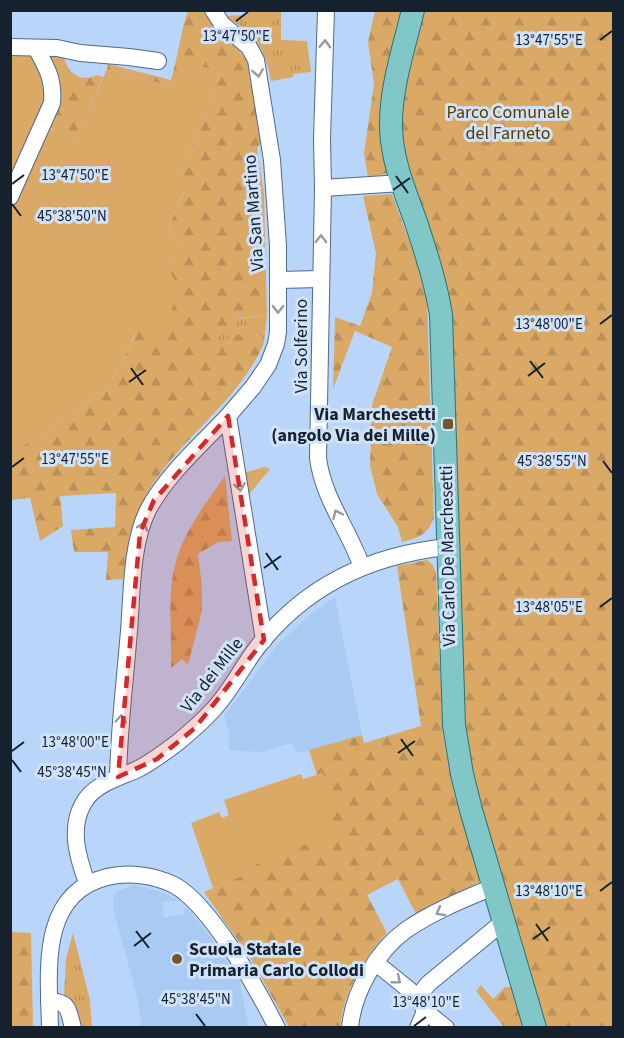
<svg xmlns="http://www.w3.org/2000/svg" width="624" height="1038" viewBox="0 0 624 1038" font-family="'Source Sans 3',sans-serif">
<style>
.built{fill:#a8caf3}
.grass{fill:url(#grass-tufts)}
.forest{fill:url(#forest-firs)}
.pitch{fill:#dba966}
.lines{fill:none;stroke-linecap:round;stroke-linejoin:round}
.minor-casing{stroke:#4f6989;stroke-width:18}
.major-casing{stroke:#257579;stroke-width:24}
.minor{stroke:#fff;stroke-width:16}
.major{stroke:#81c7c7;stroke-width:22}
.oneway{stroke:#969ba1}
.marked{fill:#d62828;fill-opacity:0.2;stroke:#d62828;stroke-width:4.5;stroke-dasharray:12 8;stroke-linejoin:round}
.ticks{fill:none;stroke:#16212e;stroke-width:2}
.poi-dot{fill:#76572c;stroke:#d0e2f8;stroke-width:2}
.labels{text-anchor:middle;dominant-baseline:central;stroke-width:6;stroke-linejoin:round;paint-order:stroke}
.park-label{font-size:18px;fill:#5b3a01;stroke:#d0e2f8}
.street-label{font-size:18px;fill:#16212e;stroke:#d0e2f8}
.poi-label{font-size:18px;font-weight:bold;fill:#16212e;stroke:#d0e2f8;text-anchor:end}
.ticks-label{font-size:15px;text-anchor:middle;fill:#16212e;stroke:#d0e2f8;stroke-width:6;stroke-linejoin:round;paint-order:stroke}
</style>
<defs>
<pattern id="grass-tufts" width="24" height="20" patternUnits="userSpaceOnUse" patternTransform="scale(1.5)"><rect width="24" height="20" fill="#dba966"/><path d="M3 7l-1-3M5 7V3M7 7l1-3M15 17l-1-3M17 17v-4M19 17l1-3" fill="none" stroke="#bb9159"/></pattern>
<pattern id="forest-firs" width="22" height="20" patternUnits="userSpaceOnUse" patternTransform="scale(1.5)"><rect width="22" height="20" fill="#dba966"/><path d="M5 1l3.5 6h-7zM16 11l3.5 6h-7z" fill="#bb9159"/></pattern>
</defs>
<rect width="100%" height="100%" fill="#b9d6fa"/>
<!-- built -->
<g class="built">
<polygon points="335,597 362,735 299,753 291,743 261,752 229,750 229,732 224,716 278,644 311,614"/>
<polygon points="134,885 164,893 180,901 162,902 164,918 184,914 184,908 187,908 212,939 239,979 249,1027 142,1027 137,996 113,908 113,900 116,892"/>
</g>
<!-- grass -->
<g class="grass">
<path d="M247,11H281V40L307,41L311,72L293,74V77L271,81C266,50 253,31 224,16L247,15Z"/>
<path d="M267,316L264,343L262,338L258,335L217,344C217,318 248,317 267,316Z"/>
<polygon points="265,467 270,469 247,497 243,473"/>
<path d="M73,933L90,1000L92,1027H78C77,1015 79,1000 64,997L66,959Z"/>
</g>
<!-- forest -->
<g class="forest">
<path d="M188,11H206L247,60L251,85L257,95L264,139L257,148L264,194L267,316C250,317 234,316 223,331C219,336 217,337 217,344C231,336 246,329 262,338L264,343C239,401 184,435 151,487C133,515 129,547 123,579L106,580L108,552H74L71,530L115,527L116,493L60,496L63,526L40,541L30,498L11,500L10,452L44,434L109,386L169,270L180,242L168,229L184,192L173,186L202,124L220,71L177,88L107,69L108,64L171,80C178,57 180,33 188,11Z"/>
<polygon points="375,11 401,11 382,94 379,128 388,173 368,178 364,153 374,84 368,42"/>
<polygon points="423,11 613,11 613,1027 542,1027 469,766 461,717 452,435 404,155 401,109"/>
<path d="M46,53L64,57C67,73 81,83 96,75L103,77L74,142L60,136L50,127C63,99 67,79 46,53Z"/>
<path d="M392,194L415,256L427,300L434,518C426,536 420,537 402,542L398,527L377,494L370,466L372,405L392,347L355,331L333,389L335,317L360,326L372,293L376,253L363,196Z"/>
<path d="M225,476L232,541L218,542L198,554L202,587V611L188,665L182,659L171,668C172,636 167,595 175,565C183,532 206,503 225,476Z"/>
<path d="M427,560L433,565L436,572L443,735L454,792L480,878L479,882L416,914L398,879L367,895L387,933C364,958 343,993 340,1028L289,1027L252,961L204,892L246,874L245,869L322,773L317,775L309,750L362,735L364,743L421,726L397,566Z"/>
<polygon points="11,932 31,933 33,1027 11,1027"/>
<polygon points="481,985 493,999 505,987 513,987 524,1027 504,1027 476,991"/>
</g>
<!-- pitch -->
<g class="pitch">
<polygon points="11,53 33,56 48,86 39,122 74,142 107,69 177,88 185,62 220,71 202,124 173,186 184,191 168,229 180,242 169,270 180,290 164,326 136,333 109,386 44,434 11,452"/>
<polygon points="323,773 333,833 245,869 247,874 213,888 191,823 219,812 222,818 229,815 224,800 301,774 303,779"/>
</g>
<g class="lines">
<!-- minor casing -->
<g class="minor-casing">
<g id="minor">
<polyline points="213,10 222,24 249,47 256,60 272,160 278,246 278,332 276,344 268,365 253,387 228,416 264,640"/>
<path d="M326,10L322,139L323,188L318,458C323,498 349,530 362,567"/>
<polyline points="10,47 57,48 80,53 129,57 158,61"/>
<polyline points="323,188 402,183"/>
<path d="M10,197L52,103C54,79 47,68 36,48"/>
<polyline points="278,280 321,279"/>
<path d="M118,777C119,729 125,680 129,631C132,594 131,544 148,510C167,474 201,445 228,416"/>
<path d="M87,883C78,858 69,829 83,804C94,783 120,778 140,768C153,761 165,752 177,743C189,733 201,723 211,712C229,694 241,669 256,649C304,586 371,555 447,547"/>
<polyline points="376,963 418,997"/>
<path d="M49,1001C70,1002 68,1010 73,1028"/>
<path d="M50,1028C49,973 38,894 107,877C128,872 154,875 174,885C210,904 258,990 277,1028"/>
<path d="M350,1028C353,992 377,951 406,930C432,912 464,899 493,887"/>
<polyline points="418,1028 425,1011"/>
<polyline points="446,1028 425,1011 418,997 428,984 503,922"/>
</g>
</g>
<!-- major casing -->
<g class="major-casing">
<path id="major" d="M413,10C404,48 390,89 391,128C392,161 405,192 416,222C426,253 436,283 441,315L454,725L462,774L471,810L535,1028"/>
</g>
<!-- minor -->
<use href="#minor" class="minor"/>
<!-- major -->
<use href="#major" class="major"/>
</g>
<!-- one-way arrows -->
<defs><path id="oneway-chevron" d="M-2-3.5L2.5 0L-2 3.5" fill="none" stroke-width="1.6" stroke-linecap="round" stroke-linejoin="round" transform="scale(1.5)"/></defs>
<g class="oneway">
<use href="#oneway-chevron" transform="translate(325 44) rotate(-88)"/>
<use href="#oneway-chevron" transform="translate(258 73) rotate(81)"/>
<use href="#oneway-chevron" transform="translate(321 239) rotate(-89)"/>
<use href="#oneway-chevron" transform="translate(278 309) rotate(90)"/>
<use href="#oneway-chevron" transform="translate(240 487) rotate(81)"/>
<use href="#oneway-chevron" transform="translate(337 514) rotate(-115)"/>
<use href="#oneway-chevron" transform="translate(143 526) rotate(-72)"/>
<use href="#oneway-chevron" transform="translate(121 719) rotate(-85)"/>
<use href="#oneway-chevron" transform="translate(440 912) rotate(151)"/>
<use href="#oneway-chevron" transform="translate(397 980) rotate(39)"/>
</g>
<!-- marked area -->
<path class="marked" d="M228,416L264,640L195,728L157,759L118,777L140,533L154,500Z"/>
<!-- ticks -->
<path class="ticks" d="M236,21L248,12M600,40L612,31M396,176L408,193M12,184L24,175M393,190L410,178M12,204L21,216M600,324L612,315M530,361L543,378M131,368L143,385M528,376L545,363M129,382L146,370M603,461L612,473M12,467L24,458M266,553L278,570M264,568L281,556M600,607L612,598M401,739L413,756M12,751L24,742M398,753L415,741M12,760L21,772M600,891L612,882M536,924L548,941M136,931L149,948M533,939L550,927M134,946L151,933M196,1014L205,1026M414,1026L426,1017"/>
<!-- markers -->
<g class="poi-dot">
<rect x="442" y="418" width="12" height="12" rx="3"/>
<circle cx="177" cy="959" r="6"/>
</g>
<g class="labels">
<!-- park labels -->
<g class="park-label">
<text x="508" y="112">Parco Comunale<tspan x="508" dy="21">del Farneto</tspan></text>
</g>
<!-- street labels -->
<g class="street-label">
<text transform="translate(254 213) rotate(-94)">Via San Martino</text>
<text transform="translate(301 346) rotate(-90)">Via Solferino</text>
<text transform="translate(448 556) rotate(-91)">Via Carlo De Marchesetti</text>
<text transform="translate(212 675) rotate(-52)">Via dei Mille</text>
</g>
<!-- poi labels -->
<g class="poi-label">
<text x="436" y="414">Via Marchesetti<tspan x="436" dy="21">(angolo Via dei Mille)</tspan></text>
<text x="189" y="949" text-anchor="start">Scuola Statale<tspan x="189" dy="21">Primaria Carlo Collodi</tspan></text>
</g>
</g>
<g class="ticks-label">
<text x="236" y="41">13°47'50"E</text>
<text x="549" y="45">13°47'55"E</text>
<text x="75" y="180">13°47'50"E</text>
<text x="72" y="221">45°38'50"N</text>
<text x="549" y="329">13°48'00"E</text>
<text x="75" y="464">13°47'55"E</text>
<text x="552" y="466">45°38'55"N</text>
<text x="549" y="612">13°48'05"E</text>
<text x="75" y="747">13°48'00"E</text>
<text x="72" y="777">45°38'45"N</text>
<text x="549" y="896">13°48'10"E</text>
<text x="196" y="1004">45°38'45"N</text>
<text x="426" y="1007">13°48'10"E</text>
</g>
<!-- border -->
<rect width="624" height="1038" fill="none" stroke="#16212e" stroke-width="24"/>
</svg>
